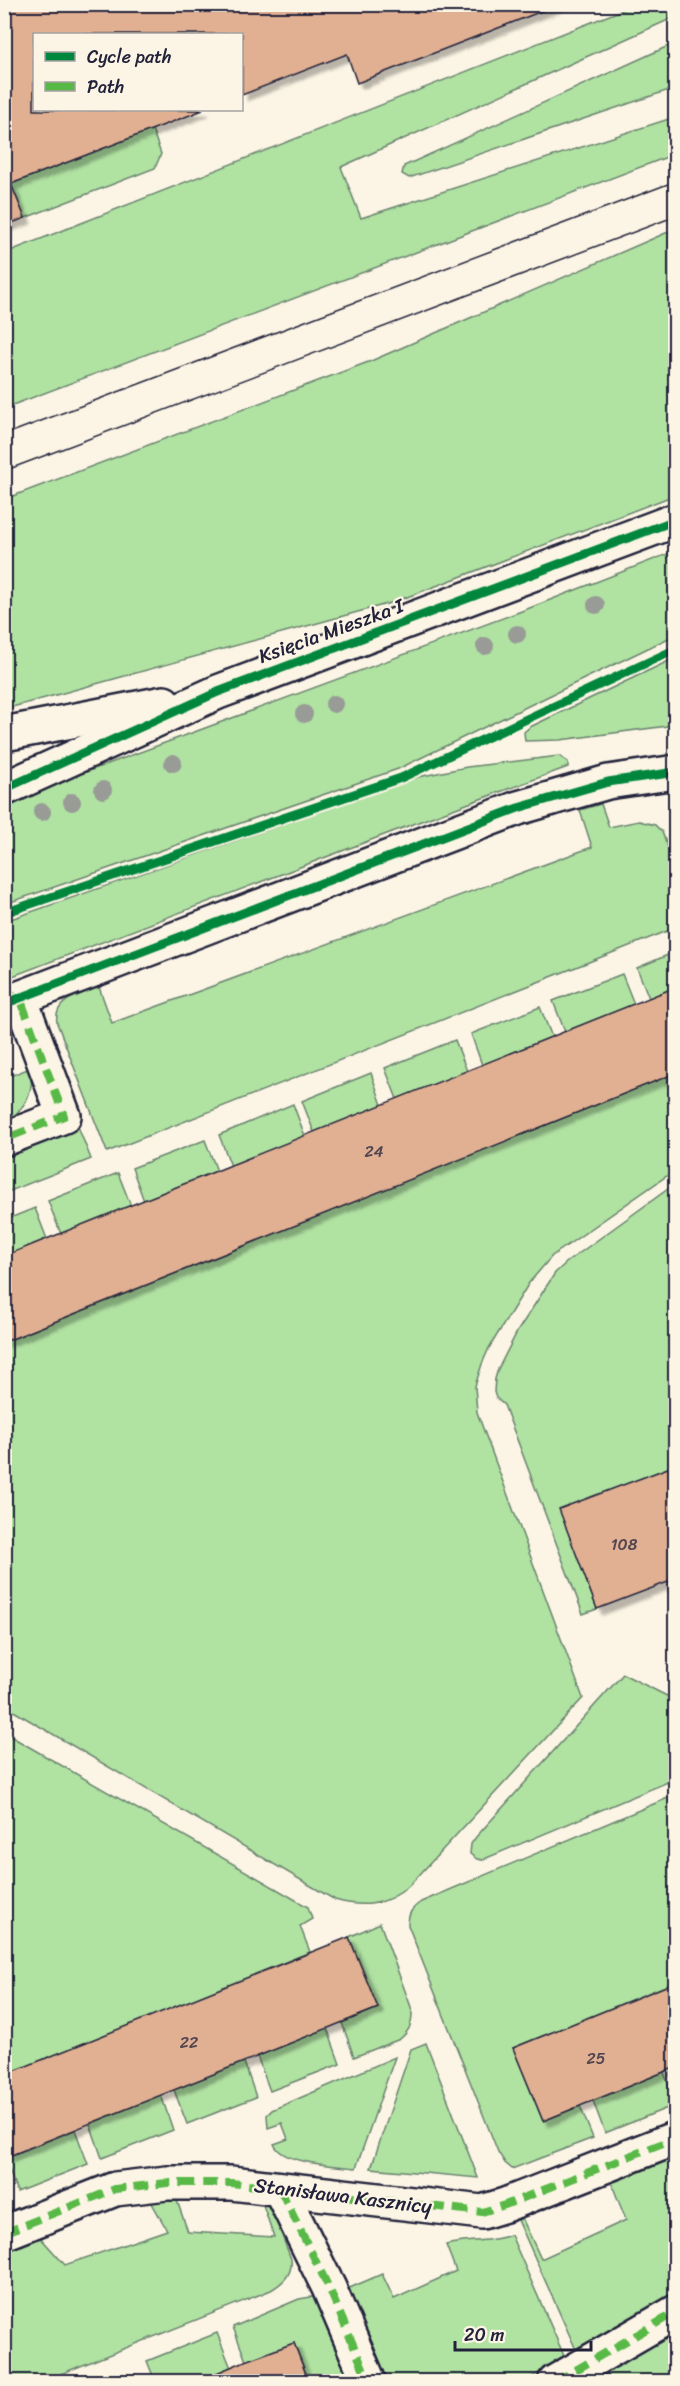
<svg xmlns="http://www.w3.org/2000/svg" width="680" height="2386" viewBox="0 0 680 2386" font-family="Sriracha,sans-serif">
<style>
.green{fill:#b0e2a2;stroke:#69826e;stroke-width:1.5}
.building{fill:#e1b092;stroke:#22223b;stroke-width:1.5;filter:url(#shadow)}
.lines{fill:none;stroke-linecap:round;stroke-linejoin:round}
.pedestrian-casing{stroke:#22223b;stroke-width:38}
.minor-casing{stroke:#22223b;stroke-width:38}
.tertiary-casing{stroke:#22223b;stroke-width:38}
.pedestrian{stroke:#fcf5e5;stroke-width:33}
.minor{stroke:#fcf5e5;stroke-width:33}
.tertiary{stroke:#fcf5e5;stroke-width:33}
.tram{stroke:#22223b;stroke-width:1.5}
.quiet{stroke:#58b947;stroke-width:8;stroke-dasharray:15 8;stroke-linecap:butt}
.cycleway-casing{stroke:#fcf5e5;stroke-width:13}
.cycleway{stroke:#00873e;stroke-width:9}
.tree{fill:#989b96}
.labels{text-anchor:middle;dominant-baseline:central;stroke-width:4.5;stroke-linejoin:round;paint-order:stroke}
.number-label{font-size:16px;fill:#524651}
.street-label{font-size:20px;fill:#22223b;stroke:#fcf5e5}
</style>
<defs>
<filter id="shadow"><feDropShadow dx="5.5" dy="5.5" stdDeviation="1.5" flood-color="#0004"/></filter>
</defs>
<rect width="100%" height="100%" fill="#fcf5e5"/>
<filter id="ink" filterUnits="userSpaceOnUse"><feTurbulence type="fractalNoise" baseFrequency=".0167" numOctaves="2"/><feDisplacementMap in="SourceGraphic" scale="12" xChannelSelector="R" yChannelSelector="G"/><feConvolveMatrix kernelMatrix="1 2 1 2 8 2 1 2 1" color-interpolation-filters="sRGB"/></filter>
<g filter="url(#ink)">
<!-- green -->
<g class="green">
<polygon points="635,5 675,5 675,17 341,167 361,218 675,117 675,154 5,408 5,253"/>
<polygon points="675,43 675,88 409,178 402,174 404,166"/>
<polygon points="152,129 161,154 155,168 25,218 11,184"/>
<polygon points="675,229 675,495 394,602 5,709 5,499 371,361"/>
<polygon points="675,551 675,635 398,769 5,904 5,802 527,609"/>
<polygon points="675,658 675,725 560,740 525,741 524,732 530,727"/>
<polygon points="559,756 568,762 568,767 442,813 5,979 5,921 418,777 467,767"/>
<path d="M601,804L609,827L639,821L655,825L662,832L675,866V928L107,1152L57,1023C53,999 82,994 99,987L112,1023L592,847L580,810Z"/>
<polygon points="675,952 675,987 649,998 637,968"/>
<polygon points="622,974 634,1004 565,1032 553,1001"/>
<polygon points="540,1007 552,1037 482,1065 471,1034"/>
<polygon points="455,1040 467,1071 397,1099 385,1068"/>
<path d="M30,1068C36,1092 24,1109 5,1124V1078Z"/>
<polygon points="371,1073 382,1105 314,1132 302,1101"/>
<path d="M675,1073V1170L552,1256L529,1283L489,1348L482,1364L475,1386L477,1412L583,1698L409,1886C386,1906 363,1908 335,1900L5,1706V1342Z"/>
<polygon points="293,1104 305,1136 231,1166 219,1135"/>
<polygon points="77,1124 91,1159 5,1193 5,1153"/>
<polygon points="205,1140 217,1171 144,1201 132,1168"/>
<polygon points="118,1173 131,1206 61,1234 48,1201"/>
<polygon points="675,1184 675,1465 560,1510 597,1609 583,1614 504,1405 496,1398 494,1392 495,1379 498,1369 517,1332 555,1273 567,1262"/>
<polygon points="35,1208 47,1239 5,1256 5,1220"/>
<polygon points="623,1674 675,1700 675,1779 482,1860 477,1859 470,1854 471,1844 476,1837"/>
<polygon points="5,1733 308,1907 312,1919 300,1926 310,1952 5,2075"/>
<path d="M675,1795V1982L513,2048L543,2121L580,2106L593,2138L512,2169L505,2163L498,2152L408,1925C408,1913 412,1908 421,1902Z"/>
<path d="M380,1923L411,2007C414,2020 410,2031 400,2039L354,2057L342,2023L378,2008L349,1937Z"/>
<polygon points="327,2028 340,2064 270,2091 257,2056"/>
<polygon points="426,2043 478,2178 371,2168 411,2049"/>
<path d="M395,2057L356,2168C335,2165 283,2165 274,2144L288,2139L282,2123L268,2128L267,2115L272,2110Z"/>
<polygon points="244,2062 256,2097 187,2124 174,2090"/>
<polygon points="664,2072 675,2105 605,2133 593,2101"/>
<polygon points="161,2095 173,2130 102,2158 90,2124"/>
<polygon points="75,2130 88,2164 17,2192 5,2158"/>
<polygon points="675,2157 675,2294 577,2352 518,2220 522,2218 541,2259 626,2220 611,2182"/>
<path d="M174,2192L188,2232L274,2237L261,2199L269,2202L291,2259C293,2274 283,2283 271,2290L43,2381H5L4,2247L37,2234L65,2265L167,2230L148,2196Z"/>
<path d="M511,2235L565,2358L525,2381H376L338,2293L382,2274L394,2299L456,2271L446,2245C467,2239 489,2243 511,2235Z"/>
<polygon points="311,2297 320,2298 361,2381 309,2381 294,2343 246,2361 233,2327 299,2299"/>
<polygon points="666,2330 675,2346 675,2371 657,2381 612,2381 603,2365"/>
<polygon points="217,2333 231,2368 195,2381 155,2381 147,2361"/>
</g>
<!-- building -->
<g class="building">
<polygon points="4,4 560,4 357,83 347,54 242,95 242,34 34,34 34,110 203,110 11,184 25,218 4,226"/>
<polygon points="676,987 676,1073 4,1342 4,1256"/>
<polygon points="676,1465 676,1579 597,1609 559,1509"/>
<polygon points="349,1937 378,2008 4,2158 4,2075"/>
<polygon points="676,1982 676,2067 543,2121 513,2048"/>
<polygon points="294,2343 309,2382 195,2382 245,2361"/>
<polygon points="676,2371 676,2382 657,2382"/>
</g>
<g class="lines">
<!-- pedestrian casing -->
<g class="pedestrian-casing">
<g id="pedestrian">
<polyline points="280,2189 329,2288 369,2382"/>
<polyline points="555,2382 676,2312"/>
</g>
</g>
<!-- minor casing -->
<g class="minor-casing">
<g id="minor">
<polyline points="4,1004 518,808 608,782 676,772"/>
<polyline points="4,1139 64,1116 20,998"/>
<polyline points="4,2233 115,2189 167,2183 231,2183 482,2212 505,2205 676,2138"/>
</g>
</g>
<!-- tertiary casing -->
<g class="tertiary-casing">
<g id="tertiary">
<polyline points="4,734 164,703"/>
<polyline points="4,789 218,692 676,520"/>
</g>
</g>
<!-- pedestrian -->
<use href="#pedestrian" class="pedestrian"/>
<!-- minor -->
<use href="#minor" class="minor"/>
<!-- tertiary -->
<use href="#tertiary" class="tertiary"/>
<!-- tram -->
<g class="tram">
<polyline points="4,435 676,181"/>
<polyline points="4,471 676,216"/>
</g>
<!-- quiet -->
<g class="quiet">
<polyline points="4,991 20,998 64,1116 4,1139"/>
<polyline points="280,2189 329,2288 369,2382"/>
<polyline points="4,2233 115,2189 167,2183 231,2183 482,2212 505,2205 676,2138"/>
<polyline points="555,2382 676,2312"/>
</g>
<!-- cycleway casing -->
<g class="cycleway-casing">
<g id="cycleway">
<polyline points="4,789 218,692 676,520"/>
<polyline points="4,913 401,778 676,649"/>
<polyline points="4,1004 518,808 608,782 676,772"/>
</g>
</g>
<!-- cycleway -->
<use href="#cycleway" class="cycleway"/>
</g>
<!-- trees -->
<g class="tree">
<circle cx="596" cy="605" r="9"/>
<circle cx="517" cy="634" r="9"/>
<circle cx="485" cy="646" r="9"/>
<circle cx="334" cy="704" r="9"/>
<circle cx="304" cy="714" r="9"/>
<circle cx="173" cy="763" r="9"/>
<circle cx="103" cy="790" r="9"/>
<circle cx="72" cy="802" r="9"/>
<circle cx="42" cy="812" r="9"/>
</g>
</g>
<g class="labels">
<!-- number labels -->
<g class="number-label">
<text x="374" y="1151">24</text>
<text x="624" y="1544">108</text>
<text x="189" y="2042">22</text>
<text x="596" y="2058">25</text>
</g>
<!-- street labels -->
<g class="street-label">
<text transform="translate(331 631) rotate(-20)">Księcia Mieszka I</text>
<text transform="translate(343 2196) rotate(7)">Stanisława Kasznicy</text>
</g>
</g>
<!-- margin -->
<rect width="680" height="2386" fill="none" stroke="#fcf5e5" stroke-width="24"/>
<rect x="12" y="12" width="656" height="2362" fill="none" stroke="#22223b" stroke-width="2" filter="url(#ink)"/>
<!-- legend -->
<rect x="33" y="33" width="210" height="78" fill="#fcf5e5" stroke="#a5a1a1" stroke-width="1.5"/>
<rect x="45" y="52" width="30" height="9" fill="#00873e" stroke="#a5a1a1" stroke-width="1.5"/>
<text x="87" y="63" font-size="18" fill="#22223b">Cycle path</text>
<rect x="45" y="82" width="30" height="9" fill="#58b947" stroke="#a5a1a1" stroke-width="1.5"/>
<text x="87" y="93" font-size="18" fill="#22223b">Path</text>
<!-- scale -->
<path d="M455 2341v9h136v-9" fill="none" stroke="#22223b" stroke-width="3"/>
<text x="464" y="2341" font-size="18" fill="#22223b" stroke="#fcf5e5" stroke-width="4.5" paint-order="stroke">20 m</text>
</svg>
